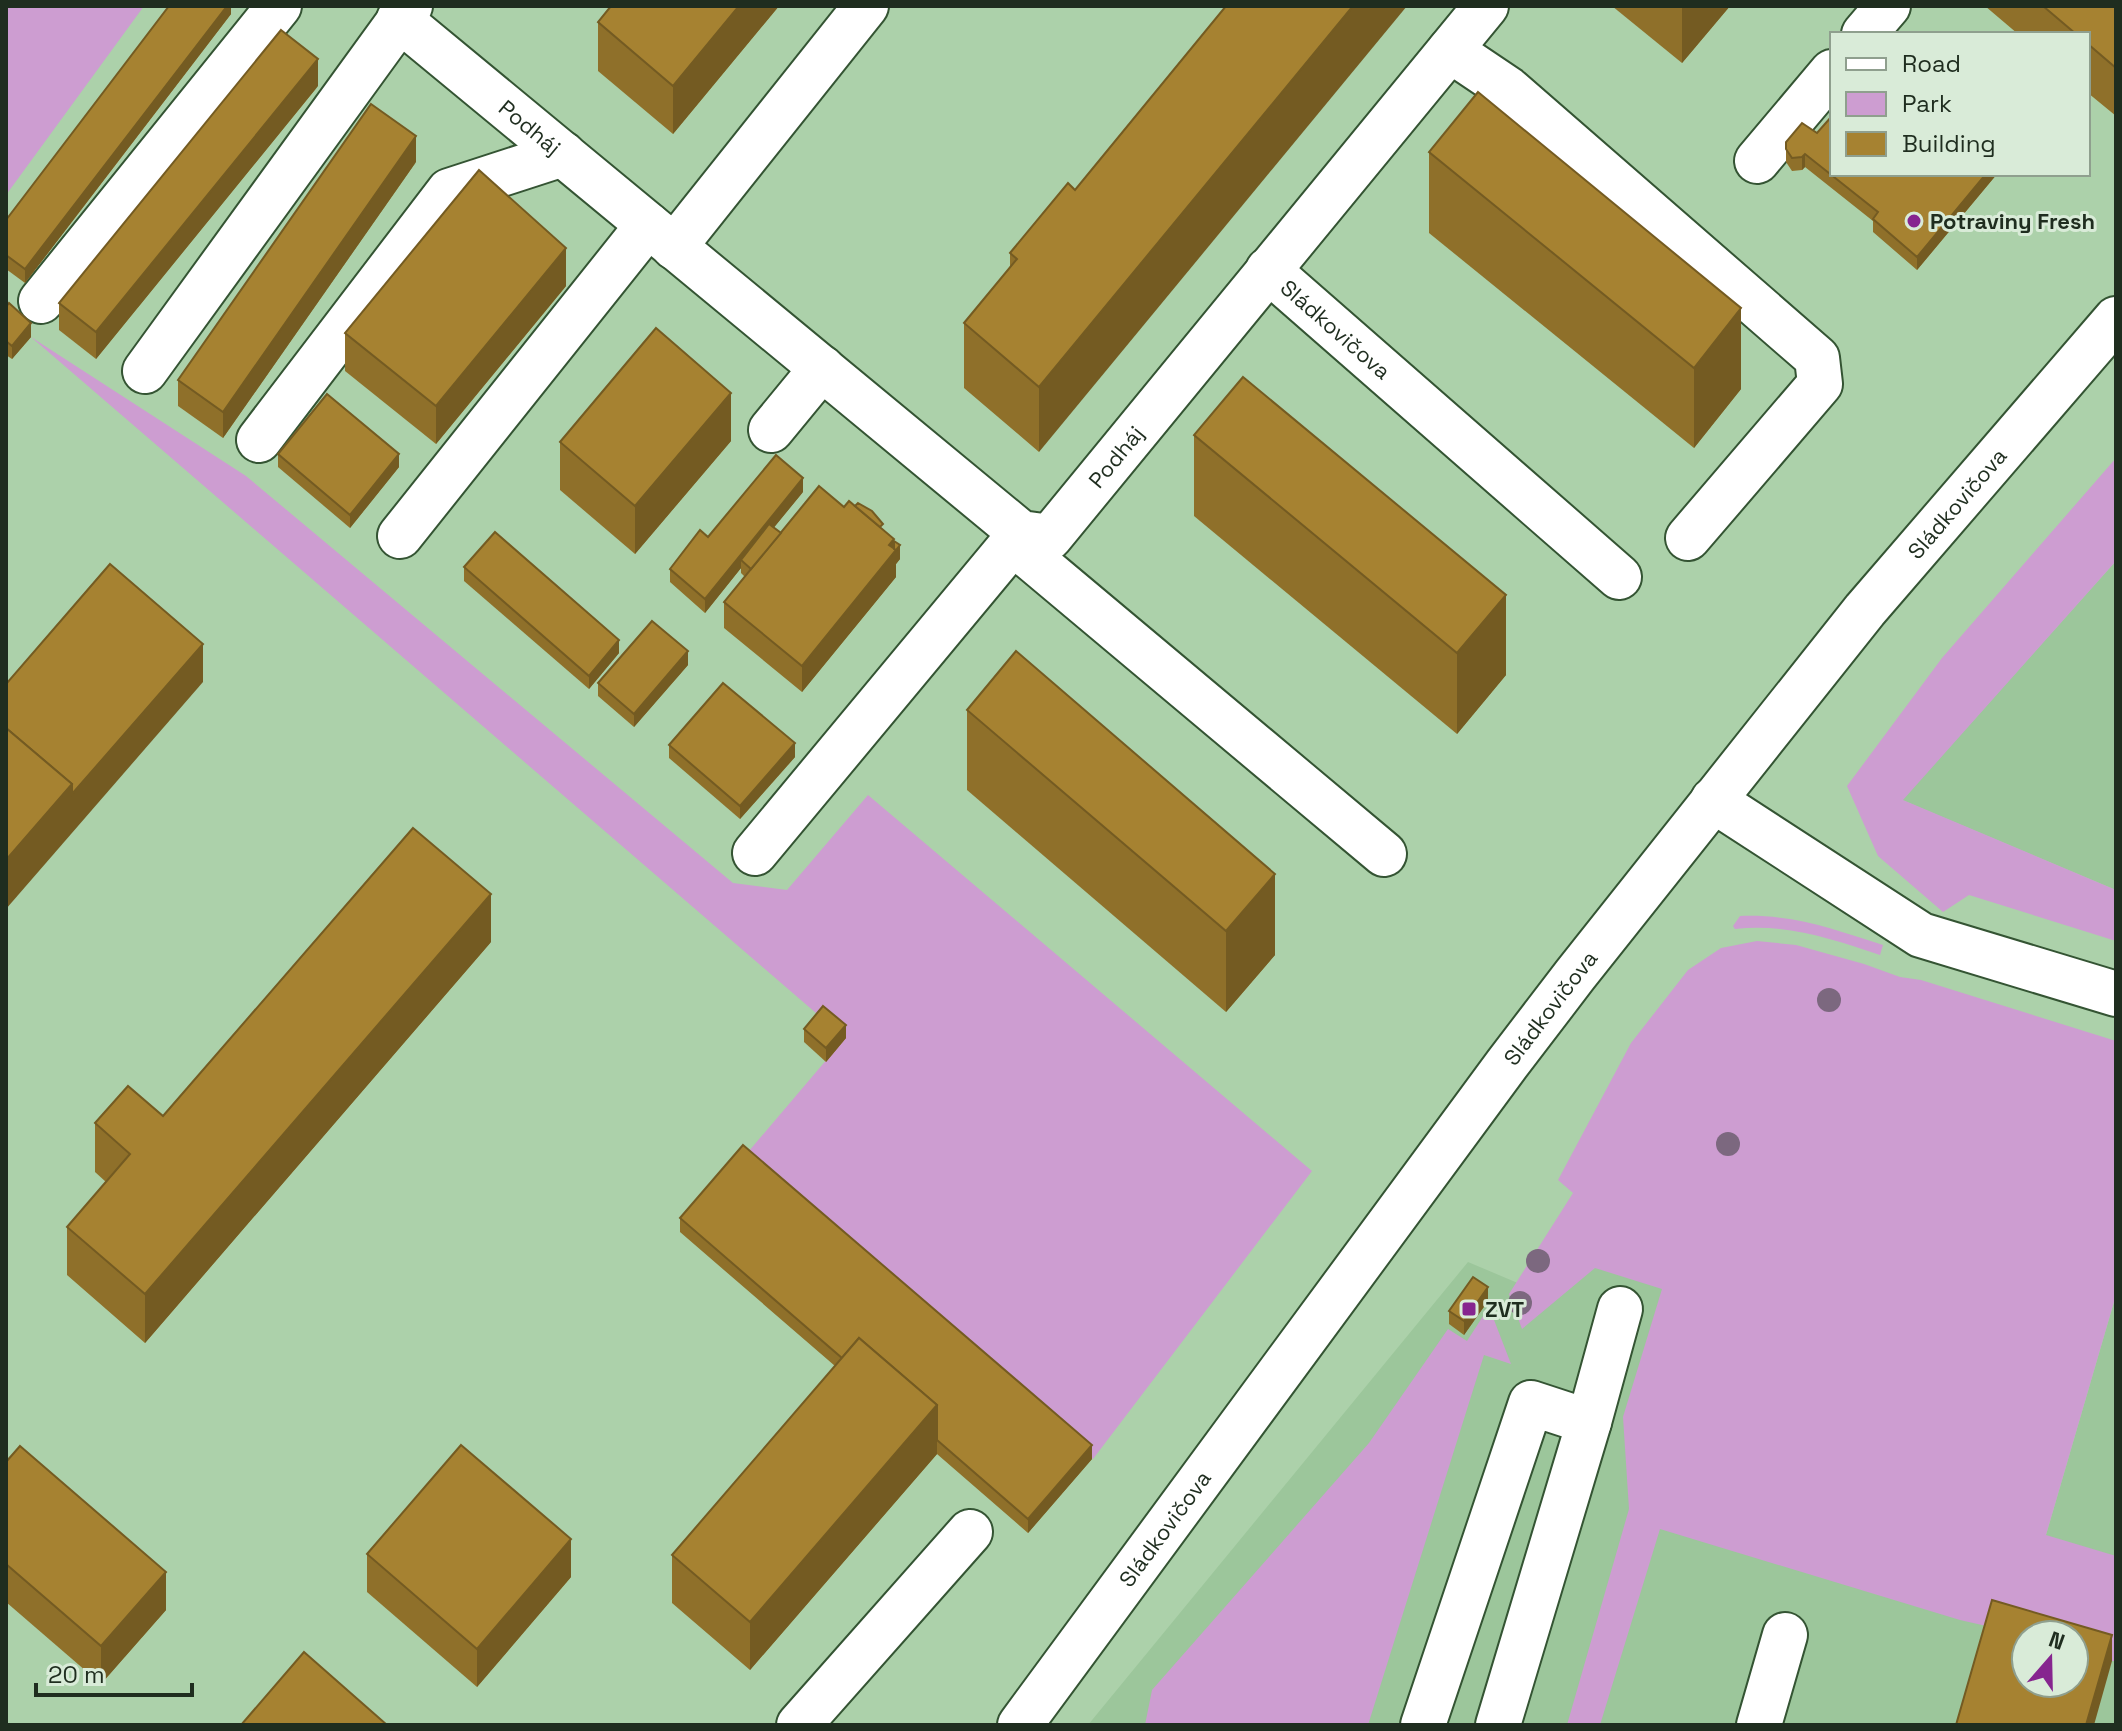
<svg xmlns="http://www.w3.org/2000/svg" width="2122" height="1731" viewBox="0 0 2122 1731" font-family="'Space Grotesk',sans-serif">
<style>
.built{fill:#9cc69b;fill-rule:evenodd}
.green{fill:#cd9dd1}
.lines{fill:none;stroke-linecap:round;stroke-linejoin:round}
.minor-casing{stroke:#345433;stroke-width:48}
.major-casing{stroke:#345433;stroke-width:48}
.minor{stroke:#fff;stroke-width:44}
.major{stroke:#fff;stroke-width:44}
.tree{fill:#7c687f}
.wall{fill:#8f702a}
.shaded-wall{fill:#745b22}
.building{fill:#a68231;stroke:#745b22;stroke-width:2;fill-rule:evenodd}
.poi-dot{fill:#86258f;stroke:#d9ebd8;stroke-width:3}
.labels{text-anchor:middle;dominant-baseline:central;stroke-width:6;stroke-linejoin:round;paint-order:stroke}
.street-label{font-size:22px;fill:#1f2d1f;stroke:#d9ebd8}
.poi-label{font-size:22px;font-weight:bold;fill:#1f2d1f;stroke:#d9ebd8;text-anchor:start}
</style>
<rect width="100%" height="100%" fill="#acd1aa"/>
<!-- built -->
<g class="built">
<polygon points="2116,561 2116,890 1902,800"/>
<path d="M1592,1254L1679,1280L2046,1535L2116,1295V1725H1088L1468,1262L1544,1294ZM2026,1635H2074V1683H2026Z"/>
</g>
<!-- green -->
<g class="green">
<polygon points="6,6 144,6 6,195"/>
<polygon points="31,337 246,476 733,883 787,890 868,795 1312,1171 1093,1459 743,1158 845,1038"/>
<polygon points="2116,458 2116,561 1903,800 2116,890 2116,941 1969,895 1943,912 1878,856 1847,786 1942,658"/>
<path d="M1740,916C1794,914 1833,929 1883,945L1880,955C1832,939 1786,923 1735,929L1733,926Z"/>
<polygon points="1757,941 1796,945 1864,964 1900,977 1921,980 2116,1041 2116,1295 2046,1535 2116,1556 2116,1661 2112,1661 2074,1635 2026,1635 1960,1620 1660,1529 1600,1725 1567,1725 1629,1509 1623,1417 1662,1289 1595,1268 1522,1329 1509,1294 1573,1193 1558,1180 1631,1043 1688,970 1721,948"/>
<polygon points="1489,1307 1511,1364 1484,1355 1368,1725 1145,1725 1152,1690 1369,1443 1448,1329 1467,1341"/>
</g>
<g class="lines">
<!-- minor casing -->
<g class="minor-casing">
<g id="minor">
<path id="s1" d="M399,19L1021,533L1050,537L1486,6"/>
<polyline points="1864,34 1888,6"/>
<polyline points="1450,50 1508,89 1817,358 1820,384 1688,538"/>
<polyline points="1757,161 1832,72"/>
<polyline points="674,247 866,6"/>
<path id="s2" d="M1268,270L1619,577"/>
<polyline points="41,301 279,6"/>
<polyline points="145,371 410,6"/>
<polyline points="771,430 822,368"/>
<polyline points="259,440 449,191 563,154"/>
<polyline points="400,536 648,225"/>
<polyline points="1013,543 1384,854"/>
<polyline points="1713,800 1921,935 2116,994"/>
<polyline points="755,853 1021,533"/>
<polyline points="1589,1422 1620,1309"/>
<polyline points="799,1725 970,1532"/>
<polyline points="1423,1725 1531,1403 1589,1422 1498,1725"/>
<polyline points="1759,1725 1785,1635"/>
</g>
</g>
<!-- major casing -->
<g class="major-casing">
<g id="major">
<path id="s3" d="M1020,1725L1507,1064L1575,975L1865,610L2116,319"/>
</g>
</g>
<!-- minor -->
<use href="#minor" class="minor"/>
<!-- major -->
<use href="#major" class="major"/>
</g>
<!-- trees -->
<g class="tree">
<circle cx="1829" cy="1000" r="12"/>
<circle cx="1728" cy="1144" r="12"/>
<circle cx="1538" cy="1261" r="12"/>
<circle cx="1520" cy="1303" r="12"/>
</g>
<!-- wall -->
<g class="wall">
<polygon points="231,6 231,14 25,283 6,269 6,220"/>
<polygon points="611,6 779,6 673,134 598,71 598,22"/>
<polygon points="1612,6 1730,6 1682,63"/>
<polygon points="1985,6 2116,6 2116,116 2088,93 2088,34 2018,34"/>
<polygon points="318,86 96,359 59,330 59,303"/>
<polygon points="1817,133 1997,174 1917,270 1873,232 1873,221 1805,167 1802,170 1792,171 1786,162 1786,142"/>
<polygon points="1429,152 1741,389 1694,448 1429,233"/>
<polygon points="416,162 223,438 178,406 178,380"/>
<polygon points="1068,183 1039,452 964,388 964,323 1010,268 1010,253"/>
<polygon points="566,286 436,444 345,371 345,333"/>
<polygon points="6,307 31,337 12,359 6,355"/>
<polygon points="1194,435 1506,675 1457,734 1194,516"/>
<polygon points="731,441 635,554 560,490 560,442"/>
<polygon points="278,454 399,467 350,528 278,467"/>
<polygon points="803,492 774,527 781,533 844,507 883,529 894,541 900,559 896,564 896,577 802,692 724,628 724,602 745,577 741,573 741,568 705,613 670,582 670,569 708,537"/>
<polygon points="464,567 619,653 589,689 464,581"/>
<polygon points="688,665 634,727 598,696 598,683"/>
<polygon points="967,710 1275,955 1226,1012 967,790"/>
<polygon points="669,745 795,757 740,819 669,758"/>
<polygon points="491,942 145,1343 67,1275 67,1227 106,1182 95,1172 95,1123 163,1116"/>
<polygon points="804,1029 846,1038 826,1062 804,1042"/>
<polygon points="680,1218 1092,1459 1028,1533 937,1454 750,1670 672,1603 672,1555 835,1366 680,1232"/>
<polygon points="1488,1301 1464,1335 1449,1324 1449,1311"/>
<polygon points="6,1462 166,1610 101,1684 6,1602"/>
<polygon points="367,1554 571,1577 477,1687 367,1592"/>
</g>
<!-- shaded-wall -->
<g class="shaded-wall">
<polygon points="227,6 231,6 231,14 25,283 25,269"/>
<polygon points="739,6 779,6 673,134 673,86"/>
<polygon points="1353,6 1407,6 1039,452 1039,387"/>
<polygon points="1682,6 1730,6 1682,63"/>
<polygon points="318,59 318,86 96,359 96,332"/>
<polygon points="416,136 416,162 223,438 223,412"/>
<polygon points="1805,154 1805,167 1802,170 1802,157"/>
<polygon points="1986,174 1997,174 1917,270 1917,257"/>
<polygon points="566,248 566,286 436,444 436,406"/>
<polygon points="1741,308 1741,389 1694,448 1694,368"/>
<polygon points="31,323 31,337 12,359 12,346"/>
<polygon points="731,393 731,441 635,554 635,506"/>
<polygon points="399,454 399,467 350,528 350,515"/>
<polygon points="803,478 803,492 745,563 741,560 741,568 705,613 705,599"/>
<polygon points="894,539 894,552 900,545 900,559 896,564 896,577 802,692 802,666"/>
<polygon points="1506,595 1506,675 1457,734 1457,653"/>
<polygon points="619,640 619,653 589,689 589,676"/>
<polygon points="203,644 203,682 6,909 6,860 72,784"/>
<polygon points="688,651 688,665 634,727 634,714"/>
<polygon points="795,743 795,757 740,819 740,806"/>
<polygon points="1275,874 1275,955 1226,1012 1226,931"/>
<polygon points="491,894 491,942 145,1343 145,1294"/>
<polygon points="846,1025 846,1038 826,1062 826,1048"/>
<polygon points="1488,1287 1488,1301 1464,1335 1464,1321"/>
<polygon points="937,1405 937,1454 750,1670 750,1622"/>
<polygon points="1092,1445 1092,1459 1028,1533 1028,1519"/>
<polygon points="571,1539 571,1577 477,1687 477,1649"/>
<polygon points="166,1572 166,1610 101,1684 101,1646"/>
<polygon points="2112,1635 2112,1661 2094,1725 2086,1725"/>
</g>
<!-- building -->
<g class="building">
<polygon points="169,6 227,6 25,269 6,255 6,220"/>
<polygon points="611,6 739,6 673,86 598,22"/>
<polygon points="1226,6 1353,6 1039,387 964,323 1017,259 1010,253 1068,183 1075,190"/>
<polygon points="2043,6 2116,6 2116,68 2088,44 2088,34 2076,34"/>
<polygon points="281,30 318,59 96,332 59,303"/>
<polygon points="1478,92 1741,308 1694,368 1429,152"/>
<polygon points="371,104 416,136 223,412 178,380"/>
<polygon points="1832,116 1832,174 1986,174 1917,257 1873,219 1878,212 1805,154 1802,157 1792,158 1786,149 1786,142 1802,123 1817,133"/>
<polygon points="479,170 566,248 436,406 345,333"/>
<polygon points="9,303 31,323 12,346 6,341 6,307"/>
<polygon points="656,328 731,393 635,506 560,442"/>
<polygon points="1243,377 1506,595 1457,653 1194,435"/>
<polygon points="327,394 399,454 350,515 278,454"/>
<polygon points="776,455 803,478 705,599 670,569 700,530 708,537"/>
<polygon points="819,486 844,507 849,501 894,539 889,545 896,550 802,666 724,602"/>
<polygon points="858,503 872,511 883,524 880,527 855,506"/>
<polygon points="769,524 781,533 751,569 741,560"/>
<polygon points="495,532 619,640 589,676 464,567"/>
<polygon points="894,541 900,545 896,550 894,549"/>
<polygon points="110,564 203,644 72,794 72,784 6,728 6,684"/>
<polygon points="652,621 688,651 634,714 598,683"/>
<polygon points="1016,651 1275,874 1226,931 967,710"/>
<polygon points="723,683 795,743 740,806 669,745"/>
<polygon points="6,728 72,784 6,860"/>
<polygon points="413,828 491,894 145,1294 67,1227 130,1154 95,1123 128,1086 163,1116"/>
<polygon points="823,1006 846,1025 826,1048 804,1029"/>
<polygon points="743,1145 1092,1445 1028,1519 937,1440 937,1405 859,1338 842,1358 680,1218"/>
<polygon points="1473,1277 1488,1287 1464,1321 1449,1311"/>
<polygon points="859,1338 937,1405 750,1622 672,1555"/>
<polygon points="461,1445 571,1539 477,1649 367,1554"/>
<polygon points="20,1446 166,1572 101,1646 6,1564 6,1462"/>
<path d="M1992,1600L2112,1635L2086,1725H1956ZM2026,1635H2074V1683H2026Z"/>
<polygon points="304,1652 387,1725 241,1725"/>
</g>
<!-- markers -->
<g class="poi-dot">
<circle cx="1914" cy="221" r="8"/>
<rect x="1461" y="1301" width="16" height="16" rx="4"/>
</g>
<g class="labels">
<!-- street labels -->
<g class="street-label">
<text stroke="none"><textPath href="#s1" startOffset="170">Podháj</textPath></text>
<text stroke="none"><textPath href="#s2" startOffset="90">Sládkovičova</textPath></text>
<text stroke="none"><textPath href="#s1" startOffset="940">Podháj</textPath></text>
<text stroke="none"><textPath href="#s3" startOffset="1540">Sládkovičova</textPath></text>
<text stroke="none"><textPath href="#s3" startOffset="892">Sládkovičova</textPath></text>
<text stroke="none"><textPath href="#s3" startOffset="244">Sládkovičova</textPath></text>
</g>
<!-- poi labels -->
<g class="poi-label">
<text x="1930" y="221">Potraviny Fresh</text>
<text x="1485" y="1309">ZVT</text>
</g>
</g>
<!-- border -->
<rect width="2122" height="1731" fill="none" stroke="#1f2d1f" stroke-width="16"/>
<!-- legend -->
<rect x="1830" y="32" width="260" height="144" fill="#d9ebd8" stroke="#8f9f8e" stroke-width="2"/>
<rect x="1846" y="58" width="40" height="12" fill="#ffffff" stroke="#8f9f8e" stroke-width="2"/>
<text x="1902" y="72" font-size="24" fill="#1f2d1f">Road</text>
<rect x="1846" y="92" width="40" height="24" fill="#cd9dd1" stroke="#8f9f8e" stroke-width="2"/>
<text x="1902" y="112" font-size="24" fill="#1f2d1f">Park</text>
<rect x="1846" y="132" width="40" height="24" fill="#a68231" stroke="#8f9f8e" stroke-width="2"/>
<text x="1902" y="152" font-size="24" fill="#1f2d1f">Building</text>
<!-- north arrow -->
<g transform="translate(2050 1659) rotate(20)"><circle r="38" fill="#d9ebd8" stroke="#8f9f8e" stroke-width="2"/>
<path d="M0-6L14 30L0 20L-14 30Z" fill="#86258f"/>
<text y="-12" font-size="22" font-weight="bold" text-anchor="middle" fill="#1f2d1f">N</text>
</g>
<!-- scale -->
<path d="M36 1683v12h156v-12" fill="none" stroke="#1f2d1f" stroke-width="4"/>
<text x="48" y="1683" font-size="24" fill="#1f2d1f" stroke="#d9ebd8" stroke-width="6" paint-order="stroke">20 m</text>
</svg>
